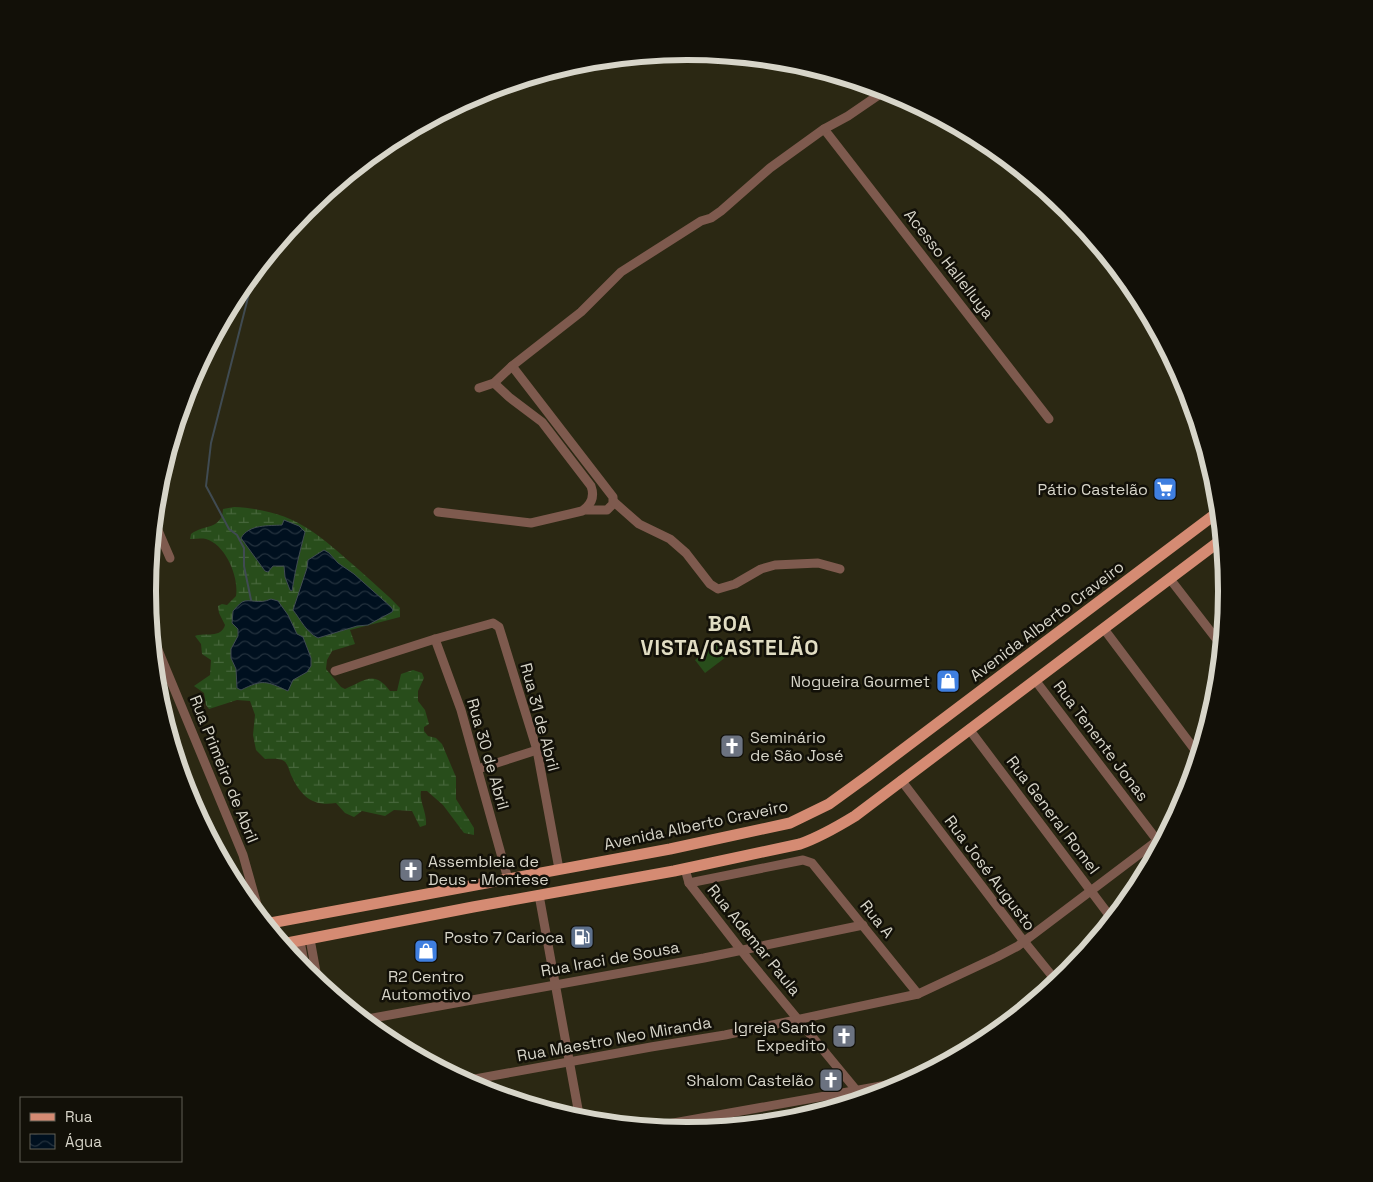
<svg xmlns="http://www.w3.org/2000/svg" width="1373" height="1182" viewBox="0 0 1373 1182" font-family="'Space Grotesk',sans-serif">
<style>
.wetland{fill:url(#wetland-marsh)}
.pitch{fill:#284d1b}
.water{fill:url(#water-waves);stroke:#404b52}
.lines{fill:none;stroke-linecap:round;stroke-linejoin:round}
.stream{stroke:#404b52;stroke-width:2}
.minor{stroke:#7e5a4e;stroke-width:9}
.major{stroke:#d58b73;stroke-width:11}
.labels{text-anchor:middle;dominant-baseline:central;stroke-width:5;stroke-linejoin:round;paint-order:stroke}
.street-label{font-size:16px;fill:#d7d5c9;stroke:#121008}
.poi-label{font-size:16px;fill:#d7d5c9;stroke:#121008;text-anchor:end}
.district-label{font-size:21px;font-weight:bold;letter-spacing:1px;fill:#e1ddc3;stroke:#121008}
.rim{fill:none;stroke:#d7d5c9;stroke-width:6}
</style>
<defs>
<pattern id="wetland-marsh" width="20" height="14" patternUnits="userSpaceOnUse" patternTransform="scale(1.25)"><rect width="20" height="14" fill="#284d1b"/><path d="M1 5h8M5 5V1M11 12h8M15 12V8" fill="none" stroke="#46663b"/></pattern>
<pattern id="water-waves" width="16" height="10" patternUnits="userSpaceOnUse" patternTransform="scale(1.25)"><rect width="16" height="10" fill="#00101f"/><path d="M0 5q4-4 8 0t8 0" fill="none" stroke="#24323e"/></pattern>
</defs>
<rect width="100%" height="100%" fill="#2b2813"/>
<!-- wetland -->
<path class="wetland" d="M234,507C293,510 316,532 358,569C372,582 387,594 400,608V617L350,630L355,644L332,651L327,660L326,669L341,687L345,689C366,680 374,670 390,691H397L401,674L413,670L422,673L424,678L418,691V701L425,710L429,724L424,727V731L428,736L436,738L442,744L456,777V799L474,828V835L464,833L443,805L427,791H421C419,801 427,812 426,825L420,827L412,811L394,810L385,816L362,811L354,817L345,813L336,803C312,807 301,796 291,775C289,770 288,764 284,761C279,758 271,759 265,759L256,750L253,735L255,715L250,701L237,700L209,709L206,705L204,693L194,686L210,675L211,660L202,654L201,644L195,636C205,632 221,639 225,625L219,613L218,606L222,604L227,605L236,596C239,577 226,545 206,539C201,538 195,539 190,539L191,534C204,524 222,530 223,509Z"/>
<!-- pitch -->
<polygon class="pitch" points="719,641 730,654 705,673 695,660"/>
<!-- water -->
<g class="water">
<path d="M284,520L299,526L305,532C300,551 295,570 292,591L290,590L285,577L284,566H273L268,572L265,571L241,538C249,524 269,526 282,525Z"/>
<path d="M324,550L329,553L338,563L354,574L391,607L393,610L392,612L368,625L357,626L318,638C306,632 301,620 293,610L307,568L308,560Z"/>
<path d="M271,599L278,601L288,615L297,634L303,637L311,658V666L307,672L293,680L288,691C266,681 263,679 241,690L237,688L236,669L231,658V649L238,636V629L232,623L233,611C235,609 239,604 242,602C250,598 258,605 271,599Z"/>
</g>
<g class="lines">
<!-- stream -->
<polyline class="stream" points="251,600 244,566 244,548 237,535 229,529 206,486 211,443 255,270"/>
<!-- minor -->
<g class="minor">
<polyline points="824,129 1049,419"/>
<polyline points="512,366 613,497 613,504 607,510 584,510"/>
<polyline points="479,388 494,383 512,366 581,312 621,272 701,221 711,218 721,211 770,168 824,129 848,116 886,90"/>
<polyline points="614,502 639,524 670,539 686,553 710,584 718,589 735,584 761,569 775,565 818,563 840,569"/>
<path d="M438,512L531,523L582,511C591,505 595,497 591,486L542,422L509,397L494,383"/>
<polyline points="154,521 170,558"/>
<polyline points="1170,579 1221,645"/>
<polyline points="1104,629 1198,754"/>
<polyline points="151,633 243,855 261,919"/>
<polyline points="435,639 461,710 508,879"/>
<polyline points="335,671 435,639 486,625 493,623 499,627 537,750 559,869"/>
<polyline points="1035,680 1160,844"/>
<polyline points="969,729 1112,919"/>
<polyline points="478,769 537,750"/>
<polyline points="901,780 1019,935 1057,982"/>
<polyline points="685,869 689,883 748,959 857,1091 859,1100"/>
<polyline points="689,883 803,860 812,863 918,994"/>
<polyline points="539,895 580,1120"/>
<polyline points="310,939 318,983"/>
<polyline points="300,941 306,973"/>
<polyline points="362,1020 704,958 863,925"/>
<polyline points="464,1081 651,1047 725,1035 918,994 997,957 1018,946 1166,834"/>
<polyline points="651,1127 909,1081"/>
</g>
<!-- major -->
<g class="major">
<polyline points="265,924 670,849 790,823 829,804 869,775 1218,512"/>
<path d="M282,944L473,907L674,871L800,844C820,837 837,827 855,816L1221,540"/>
</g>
</g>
<!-- icons -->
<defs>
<g id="supermarket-square" transform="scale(1.25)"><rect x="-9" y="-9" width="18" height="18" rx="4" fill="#3f7fe0" stroke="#121008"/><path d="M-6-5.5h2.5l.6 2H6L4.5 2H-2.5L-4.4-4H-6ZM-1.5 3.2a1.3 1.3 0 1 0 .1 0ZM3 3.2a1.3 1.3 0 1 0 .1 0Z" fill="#fff"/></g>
<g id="shop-square" transform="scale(1.25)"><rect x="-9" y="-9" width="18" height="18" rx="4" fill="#3f7fe0" stroke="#121008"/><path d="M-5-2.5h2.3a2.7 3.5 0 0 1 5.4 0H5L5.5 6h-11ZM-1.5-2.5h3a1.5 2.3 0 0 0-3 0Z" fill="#fff"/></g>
<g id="church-square" transform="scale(1.25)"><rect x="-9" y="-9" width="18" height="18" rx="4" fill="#6b7280" stroke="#121008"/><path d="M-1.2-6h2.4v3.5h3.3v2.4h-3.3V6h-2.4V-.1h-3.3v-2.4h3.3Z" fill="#fff"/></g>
<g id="fuel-square" transform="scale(1.25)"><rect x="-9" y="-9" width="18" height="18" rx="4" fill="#5c6f8a" stroke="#121008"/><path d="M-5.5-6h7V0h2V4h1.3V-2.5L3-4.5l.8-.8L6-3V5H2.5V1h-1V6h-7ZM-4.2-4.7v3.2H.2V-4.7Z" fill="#fff"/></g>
</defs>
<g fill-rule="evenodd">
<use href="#supermarket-square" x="1165" y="489"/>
<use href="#shop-square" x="948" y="681"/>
<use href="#church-square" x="732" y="746"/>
<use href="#church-square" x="411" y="870"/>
<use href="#fuel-square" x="582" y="937"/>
<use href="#shop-square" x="426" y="951"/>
<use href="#church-square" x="844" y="1036"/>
<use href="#church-square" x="831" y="1080"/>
</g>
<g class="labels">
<!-- street labels -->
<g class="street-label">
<text transform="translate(949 264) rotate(52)">Acesso Hallelluya</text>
<text transform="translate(1047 621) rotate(-37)">Avenida Alberto Craveiro</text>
<text transform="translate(540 717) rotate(75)">Rua 31 de Abril</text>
<text transform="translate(1101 741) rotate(53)">Rua Tenente Jonas</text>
<text transform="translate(488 754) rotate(74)">Rua 30 de Abril</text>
<text transform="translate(224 769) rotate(68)">Rua Primeiro de Abril</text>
<text transform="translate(1053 815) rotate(53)">Rua General Romel</text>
<text transform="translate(696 825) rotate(-12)">Avenida Alberto Craveiro</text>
<text transform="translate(990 873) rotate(53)">Rua José Augusto</text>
<text transform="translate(877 919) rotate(51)">Rua A</text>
<text transform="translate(754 940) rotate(51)">Rua Ademar Paula</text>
<text transform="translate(610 959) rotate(-10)">Rua Iraci de Sousa</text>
<text transform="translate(614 1039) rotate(-10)">Rua Maestro Neo Miranda</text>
</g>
<!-- poi labels -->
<g class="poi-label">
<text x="1148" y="489">Pátio Castelão</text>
<text x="930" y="681">Nogueira Gourmet</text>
<text x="750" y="737" text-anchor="start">Seminário<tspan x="750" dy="18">de São José</tspan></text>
<text x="428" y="861" text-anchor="start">Assembleia de<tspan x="428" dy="18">Deus - Montese</tspan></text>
<text x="564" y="937">Posto 7 Carioca</text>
<text x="426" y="976" text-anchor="middle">R2 Centro<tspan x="426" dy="18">Automotivo</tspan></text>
<text x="826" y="1027">Igreja Santo<tspan x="826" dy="18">Expedito</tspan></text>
<text x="814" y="1080">Shalom Castelão</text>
</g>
<!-- district labels -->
<g class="district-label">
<text x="730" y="623">BOA<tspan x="730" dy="24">VISTA/CASTELÃO</tspan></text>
</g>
</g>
<!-- crop -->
<path d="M0 0H1373V1182H0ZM156 591a531 531 0 1 1 1062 0a531 531 0 1 1-1062 0Z" fill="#121008" fill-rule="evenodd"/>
<path class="rim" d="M156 591a531 531 0 1 1 1062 0a531 531 0 1 1-1062 0Z"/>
<!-- legend -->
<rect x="20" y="1097" width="162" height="65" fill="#121008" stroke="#615f55"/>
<rect x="30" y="1113" width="25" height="8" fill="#d58b73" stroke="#615f55"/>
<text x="65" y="1122" font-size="15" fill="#d7d5c9">Rua</text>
<rect x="30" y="1134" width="25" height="15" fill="url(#water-waves)" stroke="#615f55"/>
<text x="65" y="1147" font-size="15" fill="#d7d5c9">Água</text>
</svg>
